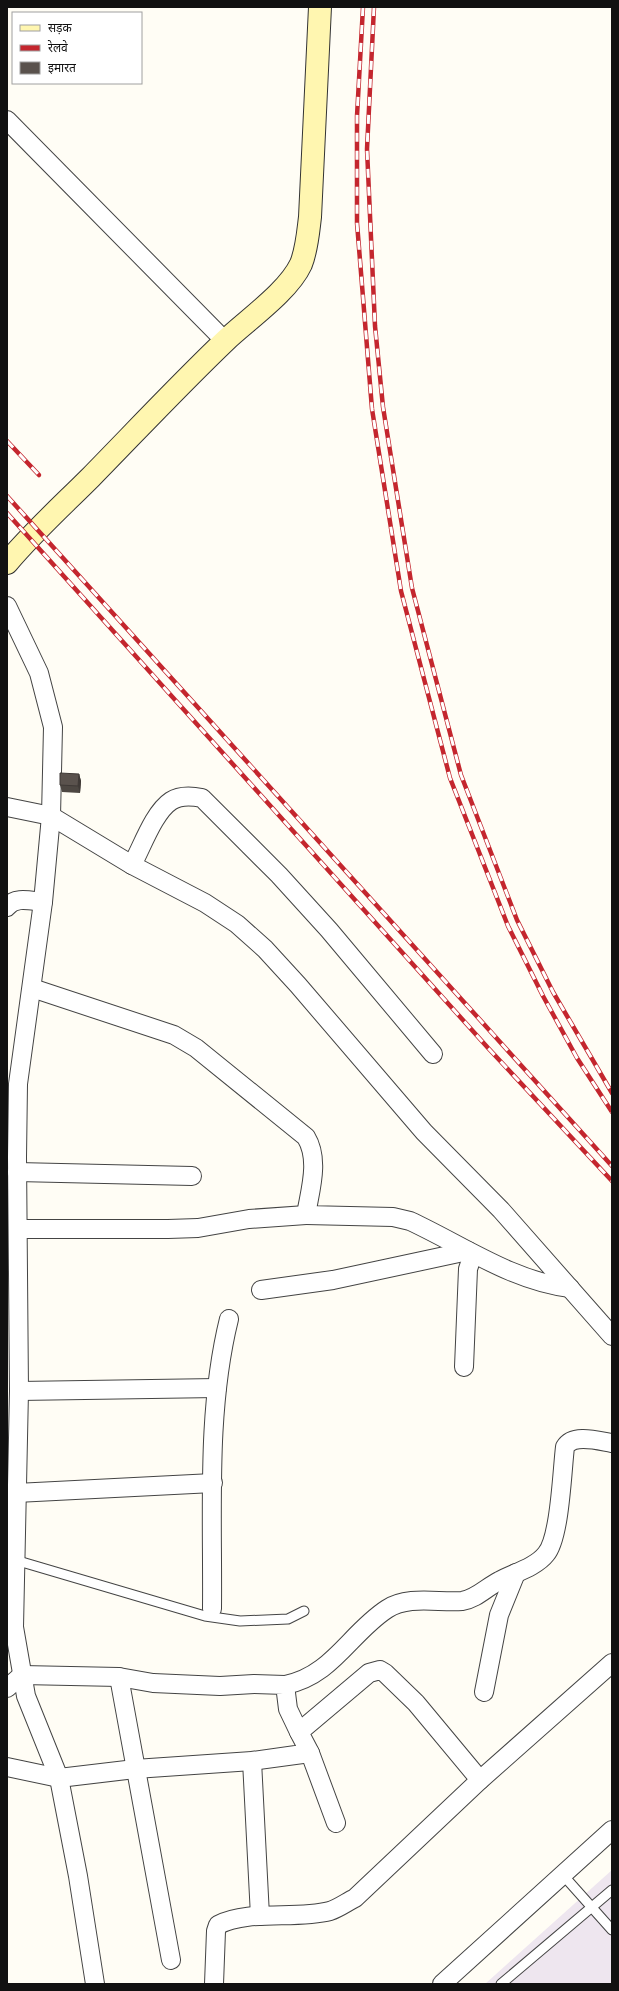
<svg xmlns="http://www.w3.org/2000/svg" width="619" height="1991" viewBox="0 0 619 1991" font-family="'Libre Baskerville','Noto Sans Devanagari',serif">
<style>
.industrial{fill:#eee6ef}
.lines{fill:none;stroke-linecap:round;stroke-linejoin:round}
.lane-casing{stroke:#444;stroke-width:11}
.street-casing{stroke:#444;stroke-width:20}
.secondary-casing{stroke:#333;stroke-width:24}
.lane{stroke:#fff;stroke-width:9}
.street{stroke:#fff;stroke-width:18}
.secondary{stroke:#fff6b0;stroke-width:22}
.rail-casing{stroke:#c4262e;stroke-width:4.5}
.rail{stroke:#fff;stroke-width:3;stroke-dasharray:9;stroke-linecap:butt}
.wall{fill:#4d4742}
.shaded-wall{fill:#3f3936}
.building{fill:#5a524d;stroke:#3f3936}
</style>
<rect width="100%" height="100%" fill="#fffdf5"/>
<!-- industrial -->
<polygon class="industrial" points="612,1870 612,1984 485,1984"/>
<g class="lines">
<!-- lane casing -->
<g class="lane-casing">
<g id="lane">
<polyline points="15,1560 205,1616 240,1621 288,1619 304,1611"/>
<polyline points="563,1875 612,1930"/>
<polyline points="501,1984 612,1890"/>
</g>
</g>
<!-- street casing -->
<g class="street-casing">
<g id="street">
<polyline points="7,120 225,341"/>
<polyline points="7,606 39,673 53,727 51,816 43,902 18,1084 17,1157 19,1391 14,1627 26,1696 59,1778 78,1876 95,1984"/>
<polyline points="7,807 51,816 132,865 205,903 237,924 265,949 298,985 424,1132 501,1210 612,1336"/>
<path d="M132,865C142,847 154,812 171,801C180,795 192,796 202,798L279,875L329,930L433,1054"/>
<path d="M7,907C15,896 31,901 43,902"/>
<path d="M32,988L174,1035L196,1048L306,1137C320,1160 310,1190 306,1215L393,1217L410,1221C462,1245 512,1281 570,1288"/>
<polyline points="17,1172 192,1176"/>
<polyline points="18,1229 168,1229 198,1228 249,1219 306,1215"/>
<polyline points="261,1290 333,1280 468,1251"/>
<polyline points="464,1367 468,1269 473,1254"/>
<polyline points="19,1391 217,1388"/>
<polyline points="16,1493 213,1483"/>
<path d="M212,1609C213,1513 206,1412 229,1319"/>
<polyline points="119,1677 171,1960"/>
<path d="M285,1685C332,1676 350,1633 387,1609C408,1595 439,1603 462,1601C476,1599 487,1587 499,1581C514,1573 536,1567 546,1554C560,1538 562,1471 565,1447C573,1433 599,1441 612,1443"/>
<polyline points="7,1688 22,1675 119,1677 153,1683 220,1686 254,1684 285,1685 288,1709 299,1732"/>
<polyline points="484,1692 499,1615 516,1573"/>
<polyline points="310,1753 336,1823"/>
<polyline points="252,1761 260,1916"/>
<polyline points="7,1767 59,1778 135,1769 252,1761 310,1753 299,1732 369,1673 380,1670 385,1673 416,1703 480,1780"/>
<path d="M214,1984L216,1931L218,1925C249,1909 296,1920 330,1911C339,1908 347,1902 355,1898L480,1780L612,1663"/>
<polyline points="442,1984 612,1830"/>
</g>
</g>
<!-- secondary casing -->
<g class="secondary-casing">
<path id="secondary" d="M7,563C33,532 63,505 91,477C136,431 179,385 225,341C247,320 288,292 301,264C307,249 308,233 310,217L320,7"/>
</g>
<!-- lane -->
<use href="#lane" class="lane"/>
<!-- street -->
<use href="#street" class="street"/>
<!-- secondary -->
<use href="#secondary" class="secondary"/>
<!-- rail casing -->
<g class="rail-casing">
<g id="rail">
<polyline points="363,7 357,116 357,223 372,409 401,591 450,778 508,926 543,996 577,1058 612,1112"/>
<polyline points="374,7 367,149 375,326 383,407 412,588 461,775 517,920 553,992 612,1093"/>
<polyline points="7,441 39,475"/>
<polyline points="7,496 612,1166"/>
<polyline points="7,513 489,1049 612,1181"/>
</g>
</g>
<!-- rail -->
<use href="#rail" class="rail"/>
</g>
<!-- wall -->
<polygon class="wall" points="79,774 81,781 80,793 62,792 60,785"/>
<!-- shaded-wall -->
<polygon class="shaded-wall" points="79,774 81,781 80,793 78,786"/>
<!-- building -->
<polygon class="building" points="60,773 79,774 78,786 60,785"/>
<!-- border -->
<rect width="619" height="1991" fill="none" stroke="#111111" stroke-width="16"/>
<!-- legend -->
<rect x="12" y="12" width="130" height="72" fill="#ffffff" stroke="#a0a0a0"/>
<rect x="20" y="25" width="20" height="6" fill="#fff6b0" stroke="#a0a0a0"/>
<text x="48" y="32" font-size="12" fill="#111111">सड़क</text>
<rect x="20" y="45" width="20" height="6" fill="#c4262e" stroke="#a0a0a0"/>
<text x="48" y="52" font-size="12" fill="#111111">रेलवे</text>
<rect x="20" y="62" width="20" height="12" fill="#5a524d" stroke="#a0a0a0"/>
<text x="48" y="72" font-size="12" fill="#111111">इमारत</text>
</svg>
